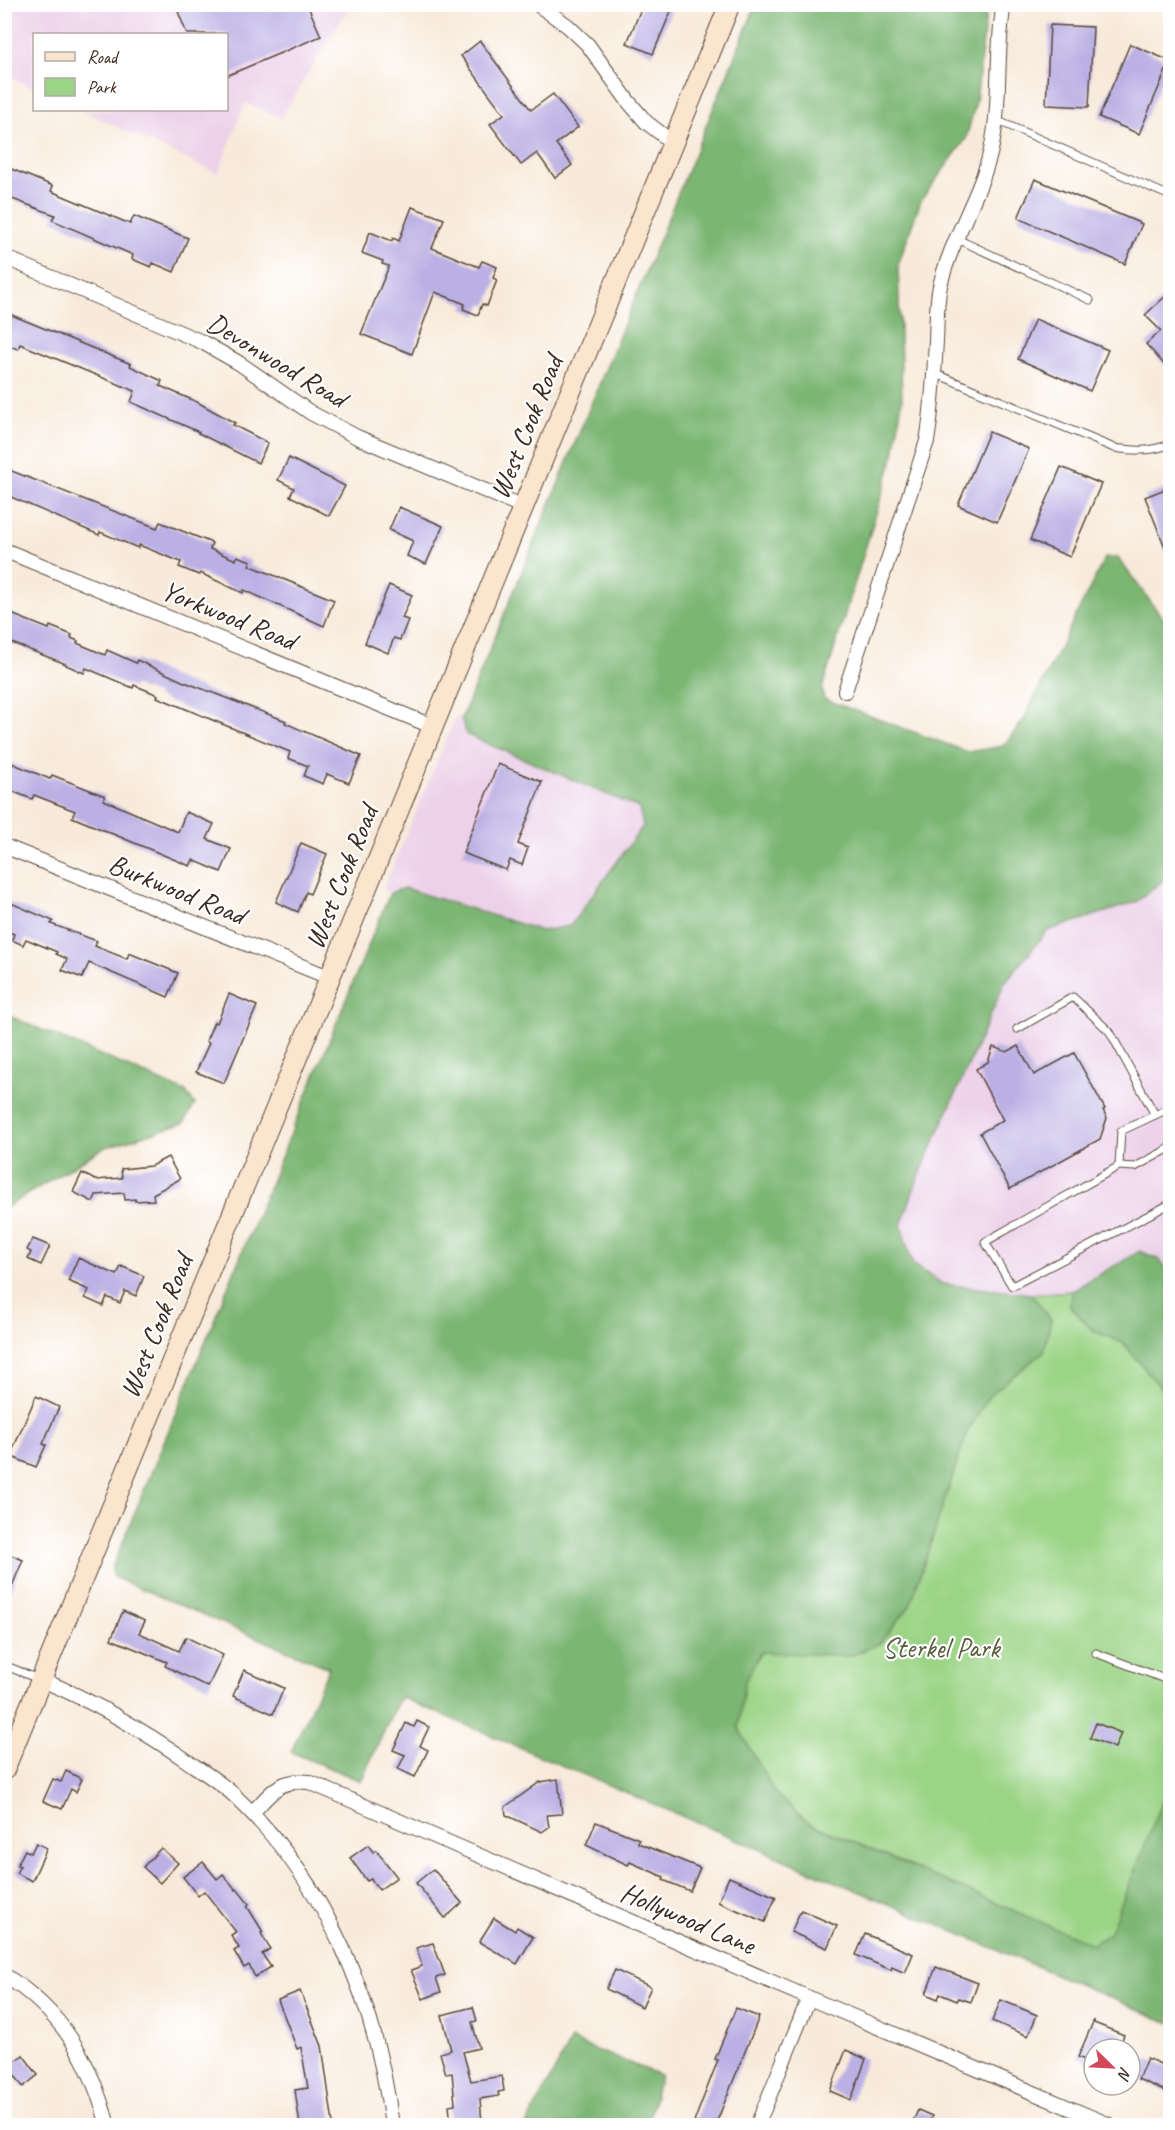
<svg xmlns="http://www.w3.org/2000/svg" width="1175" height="2130" viewBox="0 0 1175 2130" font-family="Caveat,sans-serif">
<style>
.built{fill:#ecd1e9}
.green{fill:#9bd486;stroke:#6b7f52;stroke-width:1.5}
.forest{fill:#7cb673;stroke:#5c7048;stroke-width:1.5}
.building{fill:#bbb0e4}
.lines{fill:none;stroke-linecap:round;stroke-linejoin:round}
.service-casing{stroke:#57473a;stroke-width:9}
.minor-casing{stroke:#57473a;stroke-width:16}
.secondary-casing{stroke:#57473a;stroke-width:22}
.service{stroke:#fff;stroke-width:7}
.minor{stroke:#fff;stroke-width:14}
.secondary{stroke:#fce5cf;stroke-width:20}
.labels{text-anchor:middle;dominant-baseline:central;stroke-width:4.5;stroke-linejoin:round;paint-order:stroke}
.street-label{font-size:28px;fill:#3b2a1e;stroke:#fff}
.park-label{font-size:28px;fill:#585d3d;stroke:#fff}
</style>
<rect width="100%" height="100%" fill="#fff"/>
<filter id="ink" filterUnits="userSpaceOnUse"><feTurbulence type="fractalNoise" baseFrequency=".0167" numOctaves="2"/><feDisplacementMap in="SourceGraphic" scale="12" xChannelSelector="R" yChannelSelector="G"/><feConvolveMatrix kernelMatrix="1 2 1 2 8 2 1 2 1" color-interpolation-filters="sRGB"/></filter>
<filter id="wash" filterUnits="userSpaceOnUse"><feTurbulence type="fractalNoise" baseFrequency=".008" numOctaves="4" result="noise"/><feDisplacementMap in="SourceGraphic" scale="24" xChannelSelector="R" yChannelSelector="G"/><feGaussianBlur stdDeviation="1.35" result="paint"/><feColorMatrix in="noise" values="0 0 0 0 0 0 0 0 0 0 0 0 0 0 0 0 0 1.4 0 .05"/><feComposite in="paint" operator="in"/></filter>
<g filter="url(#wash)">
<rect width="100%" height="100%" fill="#f8eada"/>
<!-- built -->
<g class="built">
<polygon points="5,5 350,5 281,118 245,103 218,174 81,110 226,110 226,34 34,34 34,88 5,74"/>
<polygon points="456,716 461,719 467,735 639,808 643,826 570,926 542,931 404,888 390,893 383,890"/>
<polygon points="1170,875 1170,1275 1159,1259 1140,1251 1071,1291 1031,1294 943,1284 913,1265 901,1226 916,1183 1005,982 1047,931 1136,902"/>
</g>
<!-- green -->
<polygon class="green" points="1071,1291 1170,1356 1170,1990 639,1770 1031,1294"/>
<!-- forest -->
<g class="forest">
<polygon points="756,5 987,5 976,101 966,139 921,200 898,265 902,400 894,455 822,689 824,699 968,752 1003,746 1023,721 1105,558 1118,558 1170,628 1170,875 1136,902 1047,931 1005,982 916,1183 901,1226 913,1265 943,1284 1031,1294 1051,1320 1044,1351 989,1396 967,1432 910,1606 879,1644 850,1656 761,1652 745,1681 738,1727 775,1793 809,1823 1092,1944 1109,1934 1170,1783 1170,2023 400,1697 361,1781 291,1752 329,1668 113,1577 112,1568 390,893 404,888 542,931 570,926 643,826 639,808 467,735 461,719"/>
<polygon points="5,1014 186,1092 195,1104 184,1123 103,1148 5,1208"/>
<polygon points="1140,1251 1159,1259 1170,1275 1170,1399 1123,1343 1092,1330 1070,1306 1071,1291"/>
<polygon points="571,2040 660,2075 648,2125 526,2125"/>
</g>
<g id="blocks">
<!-- building -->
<g class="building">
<polygon points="175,4 307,4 321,36 226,76 226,34 187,34"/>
<polygon points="643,4 674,4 653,54 627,43"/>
<polygon points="1050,25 1093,27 1089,107 1046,105"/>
<polygon points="480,41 531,110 553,94 578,127 556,144 572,165 555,178 537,153 521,165 490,124 504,114 461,56"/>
<polygon points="1130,44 1170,61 1139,134 1099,117"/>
<polygon points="4,166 53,186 51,191 130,224 134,216 188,238 174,272 153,263 151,267 132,259 133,255 52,220 55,215 4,196"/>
<polygon points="1035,179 1142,224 1125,264 1018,218"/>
<polygon points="412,207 444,219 432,248 479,267 482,261 497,267 493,278 497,280 487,306 482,304 478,315 463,309 465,304 435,292 412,354 361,334 389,266 382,264 383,261 362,253 370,232 392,241 393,238 399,241"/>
<polygon points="1170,292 1170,371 1146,344 1161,331 1145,315"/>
<polygon points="9,314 131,364 130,366 162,381 160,386 197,402 235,423 233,425 268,443 258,463 198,433 199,432 131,402 135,391 20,344 18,349 4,344 4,325"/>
<polygon points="1035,319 1108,350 1090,391 1018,359"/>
<polygon points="989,432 1029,449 997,522 958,505"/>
<polygon points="289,458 345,486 329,516 290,496 294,488 278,480"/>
<polygon points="1061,467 1101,484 1070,557 1030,540"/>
<polygon points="4,468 157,528 160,522 212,543 210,549 236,560 237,556 251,561 249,565 334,600 324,626 244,590 243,593 200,573 199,575 179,567 181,562 139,545 138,548 100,532 99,535 4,494"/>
<polygon points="1170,487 1170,560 1145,497"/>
<polygon points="399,507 443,526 426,564 407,556 413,541 389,530"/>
<polygon points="389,585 412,595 402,618 408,620 400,640 394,638 388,653 365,643"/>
<polygon points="4,611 49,629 50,626 72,635 71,638 78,641 77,643 105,655 107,650 136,663 137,660 182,681 286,721 285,723 361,756 349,783 327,774 323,784 304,776 308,766 288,758 290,752 157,697 158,695 134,685 133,688 86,668 84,673 66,665 66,664 4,640"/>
<polygon points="4,760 50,779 52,775 105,796 104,800 178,832 186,812 214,824 207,839 231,849 221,872 193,860 190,866 72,817 75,811 34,795 32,799 4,788"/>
<polygon points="498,764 542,782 518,844 528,848 522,865 510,860 506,870 463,853"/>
<polygon points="301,843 327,854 310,894 306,892 298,912 276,902"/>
<polygon points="4,900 53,921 51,924 97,941 95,946 127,959 129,953 178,973 168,997 89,963 82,978 62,970 67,959 56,954 57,952 26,939 23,945 12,940 14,934 4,930"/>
<polygon points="229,994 257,1006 224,1083 196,1072 209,1043 206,1041 214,1022 217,1023"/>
<polygon points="1018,1046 1034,1075 1074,1053 1105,1109 1103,1110 1107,1118 1100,1139 1010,1189 980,1133 1003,1120 976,1069 988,1062 993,1047 1007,1052"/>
<polygon points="168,1157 180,1179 153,1194 154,1200 135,1201 135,1199 125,1200 124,1193 96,1195 93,1202 73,1192 82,1173 95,1180 122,1178 121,1169 151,1166"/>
<polygon points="33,1239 50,1246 41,1265 28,1259 31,1252 27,1250"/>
<polygon points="78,1258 117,1275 121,1266 144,1276 136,1296 125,1291 120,1303 107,1297 103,1306 85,1298 89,1290 68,1281"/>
<polygon points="36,1396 59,1407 43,1444 46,1445 36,1467 10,1456"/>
<polygon points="4,1552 23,1560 5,1603 4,1603"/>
<polygon points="123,1611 145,1621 139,1633 179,1651 186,1637 223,1655 208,1687 165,1666 167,1662 111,1639"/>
<polygon points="244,1670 284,1688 273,1714 233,1696"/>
<polygon points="417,1721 429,1727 420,1746 428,1750 415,1777 398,1769 405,1755 393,1750 406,1723 414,1727"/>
<polygon points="1096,1723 1121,1733 1115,1748 1090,1738"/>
<polygon points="66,1771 82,1779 76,1792 71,1789 62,1809 43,1801 53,1779 61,1782"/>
<polygon points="558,1779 562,1814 547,1815 549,1827 542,1832 506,1815 505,1807 540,1782"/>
<polygon points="596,1822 639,1839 638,1843 700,1868 690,1891 663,1880 664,1877 630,1862 628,1865 586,1845"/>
<polygon points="36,1843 47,1848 32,1881 16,1873 20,1866 17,1865 25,1850 31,1853"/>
<polygon points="368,1845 373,1852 376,1850 397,1877 379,1890 371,1879 367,1881 350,1858"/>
<polygon points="161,1848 178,1863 160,1883 143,1867"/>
<polygon points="203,1862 217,1879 223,1874 236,1890 237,1889 249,1904 247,1906 263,1932 261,1933 270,1949 262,1954 271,1967 255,1977 249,1965 244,1968 234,1951 239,1948 231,1935 236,1932 204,1891 198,1896 183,1877"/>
<polygon points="433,1869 462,1903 445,1918 416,1883"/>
<polygon points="729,1877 776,1897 765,1922 718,1902"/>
<polygon points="801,1910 837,1926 827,1948 791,1932"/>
<polygon points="494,1918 515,1931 517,1927 533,1937 517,1964 479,1942"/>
<polygon points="865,1934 913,1954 905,1973 892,1967 891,1970 856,1955"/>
<polygon points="433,1943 445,1975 436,1978 441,1992 423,1999 411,1970 422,1966 416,1948"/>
<polygon points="936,1967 978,1983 971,2002 959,1998 957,2001 940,1994 938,1999 926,1994"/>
<polygon points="615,1970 651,1987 642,2007 606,1989"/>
<polygon points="300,1991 322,2046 333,2124 300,2126 295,2090 308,2088 301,2047 297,2049 278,2000"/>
<polygon points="1001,2000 1037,2015 1028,2036 992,2021"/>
<polygon points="473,2007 477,2021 472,2022 479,2048 463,2052 471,2081 502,2076 504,2091 498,2092 499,2096 480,2099 482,2123 472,2124 473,2126 451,2126 449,2105 455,2104 452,2073 446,2074 440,2053 451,2050 442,2015"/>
<polygon points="736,2008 759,2017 715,2126 704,2126 694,2122 718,2060 715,2059"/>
<polygon points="1094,2020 1094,2023 1124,2035 1118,2049 1094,2049 1094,2064 1078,2057"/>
<polygon points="846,2050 866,2059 851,2100 830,2091"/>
<polygon points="23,2055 38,2075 23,2087 8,2066"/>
<polygon points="1147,2058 1170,2068 1170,2093 1138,2079"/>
<polygon points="918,2110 932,2116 928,2126 911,2126"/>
</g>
</g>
</g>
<g filter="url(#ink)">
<use href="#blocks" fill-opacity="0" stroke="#57473a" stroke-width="1.5"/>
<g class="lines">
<!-- service casing -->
<g class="service-casing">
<g id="service">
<polyline points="996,120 1170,196"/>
<polyline points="957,239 1090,300"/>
<path d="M934,373L1114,448C1135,451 1151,452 1170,444"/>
<polyline points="1017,1029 1073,997 1110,1032 1155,1115"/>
<polyline points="1170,1108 1121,1131 1119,1166 985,1242 1012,1286 1170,1204"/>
<polyline points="1119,1166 1135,1167 1170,1148"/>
<polyline points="1096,1653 1170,1681"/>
<polyline points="4,1665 38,1679"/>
</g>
</g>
<!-- minor casing -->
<g class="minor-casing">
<g id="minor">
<polyline points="537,4 568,26 588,45 628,101 646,122 673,143"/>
<polyline points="4,257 202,342 239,363 311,413 357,437 524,507"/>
<polyline points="4,550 434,727"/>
<path d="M845,691L927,441C933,408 934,374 936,341C937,323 936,304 940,286C951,239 980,197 991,150C1002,102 995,52 1004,4"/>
<polyline points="4,846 331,978"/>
<path d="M42,1680C95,1702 146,1732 193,1765C208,1775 224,1785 237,1798C327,1884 377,2003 392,2126"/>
<path d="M252,1813C271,1793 279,1778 309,1782L809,1998L1112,2126"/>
<path d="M4,1975C63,2012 90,2060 108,2126"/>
<polyline points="757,2126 809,1998"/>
</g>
</g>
<!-- secondary casing -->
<g class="secondary-casing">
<polyline id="secondary" points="4,1770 730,4"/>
</g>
<!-- service -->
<use href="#service" class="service"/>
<!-- minor -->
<use href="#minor" class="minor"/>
<!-- secondary -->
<use href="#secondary" class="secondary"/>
</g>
</g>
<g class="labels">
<!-- street labels -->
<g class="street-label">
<text transform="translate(277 360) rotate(31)">Devonwood Road</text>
<text transform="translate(526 427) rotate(-68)">West Cook Road</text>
<text transform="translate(229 615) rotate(22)">Yorkwood Road</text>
<text transform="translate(341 877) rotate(-68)">West Cook Road</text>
<text transform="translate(177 889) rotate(22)">Burkwood Road</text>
<text transform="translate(156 1326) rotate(-68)">West Cook Road</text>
<text transform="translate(688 1918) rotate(23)">Hollywood Lane</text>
</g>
<!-- park labels -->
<g class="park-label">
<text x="941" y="1647">Sterkel Park</text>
</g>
</g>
<!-- margin -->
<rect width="1175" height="2130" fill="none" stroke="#fff" stroke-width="24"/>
<!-- legend -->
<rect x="33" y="33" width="195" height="78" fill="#ffffff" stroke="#b1aaa5" stroke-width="1.5"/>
<rect x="45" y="52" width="30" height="9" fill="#fce5cf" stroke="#b1aaa5" stroke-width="1.5"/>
<text x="87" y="63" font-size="18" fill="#3b2a1e">Road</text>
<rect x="45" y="78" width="30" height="18" fill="#9bd486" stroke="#b1aaa5" stroke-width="1.5"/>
<text x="87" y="93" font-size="18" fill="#3b2a1e">Park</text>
<!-- north arrow -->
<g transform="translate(1112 2067) rotate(114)"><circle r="28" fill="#ffffff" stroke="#b1aaa5" stroke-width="1.5"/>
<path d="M0-4.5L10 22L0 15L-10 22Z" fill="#d1495b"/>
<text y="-9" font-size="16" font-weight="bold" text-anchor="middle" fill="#3b2a1e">N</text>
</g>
</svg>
